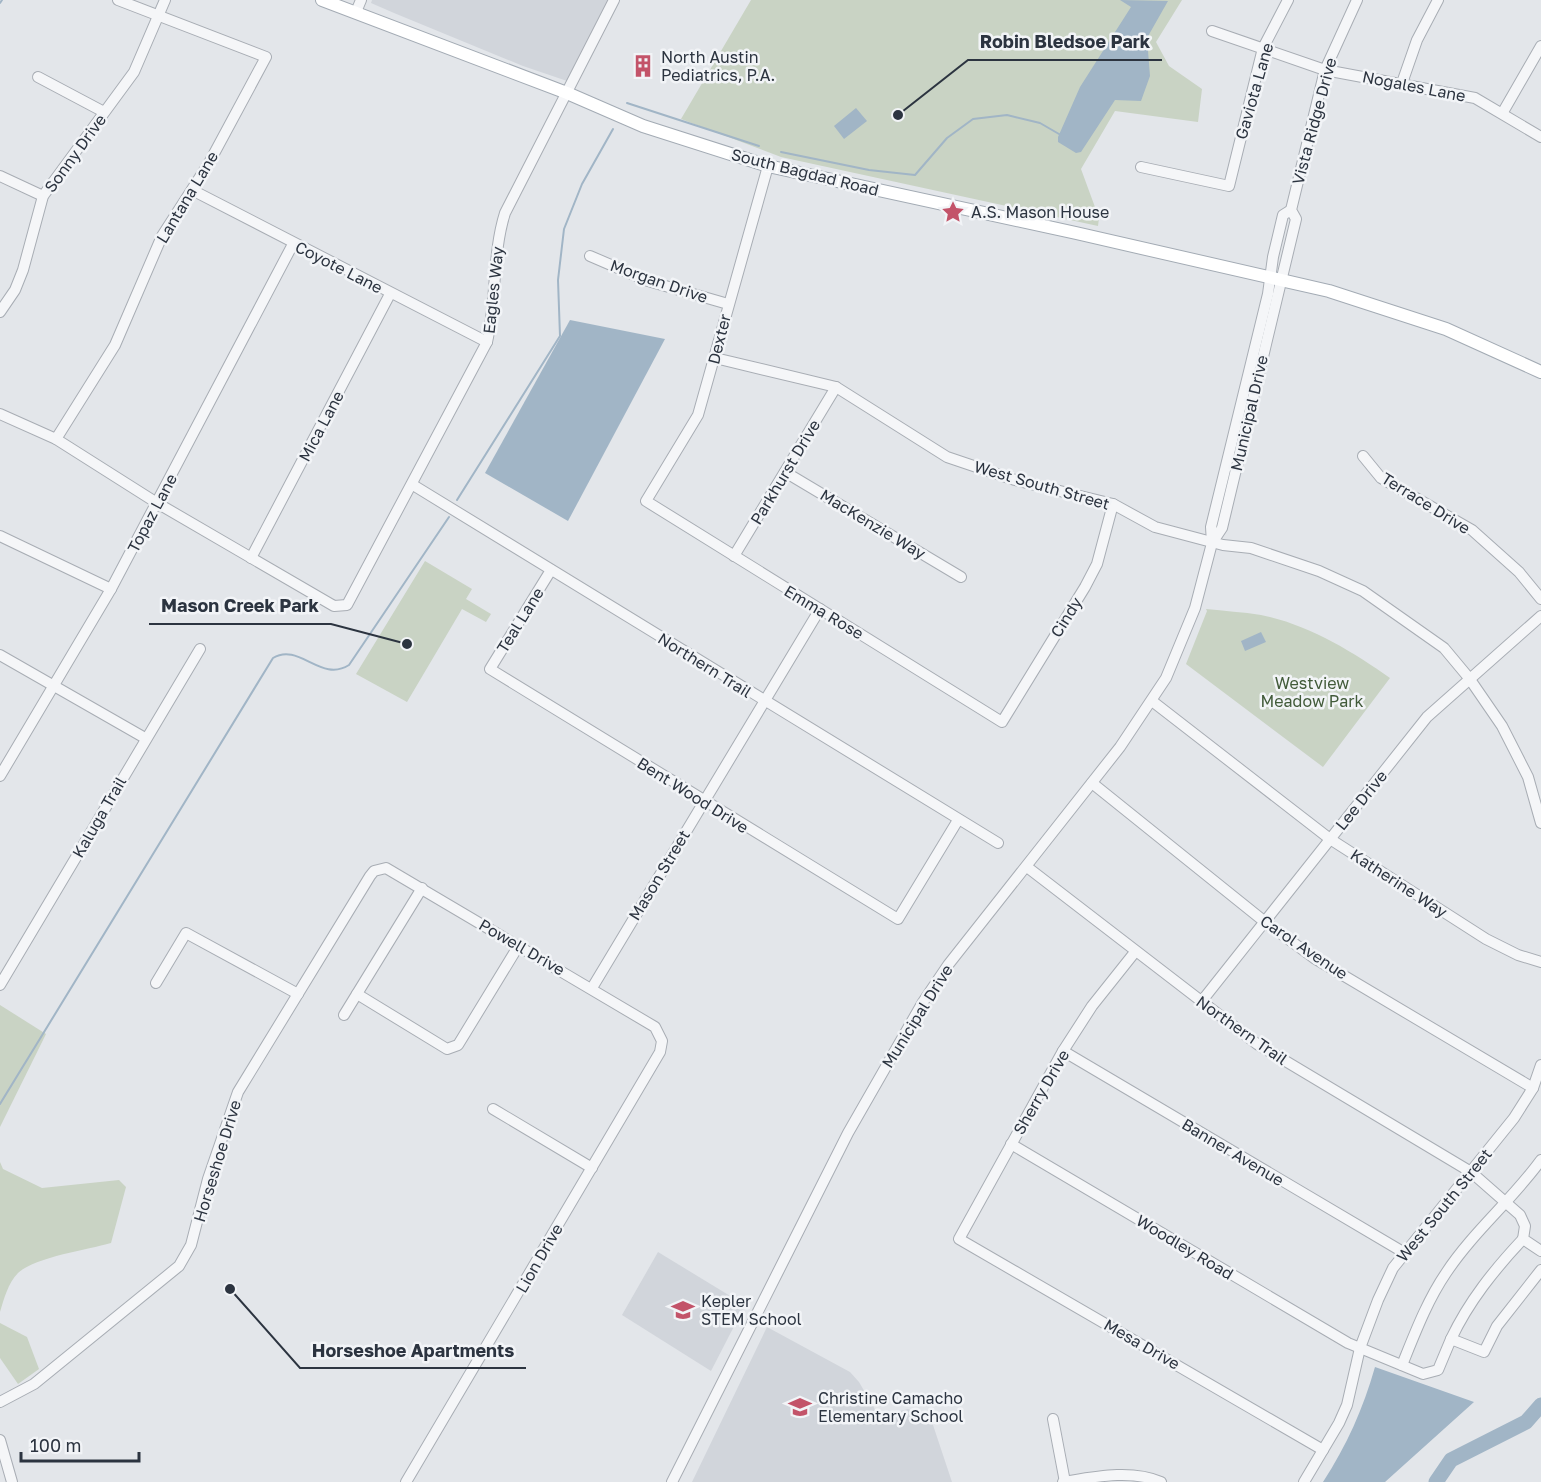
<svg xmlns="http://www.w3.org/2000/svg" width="1541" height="1482" viewBox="0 0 1541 1482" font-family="'Golos Text',sans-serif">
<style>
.built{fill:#d1d5db}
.green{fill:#c9d3c4}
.water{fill:#a1b5c6}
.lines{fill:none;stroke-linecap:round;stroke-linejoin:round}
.stream{stroke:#a1b5c6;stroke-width:2}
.river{stroke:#a1b5c6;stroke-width:15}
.minor-casing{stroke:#a8adb4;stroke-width:12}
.major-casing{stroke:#a3abb4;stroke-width:14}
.minor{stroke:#f5f6f8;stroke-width:10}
.major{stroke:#fff;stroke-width:12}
.labels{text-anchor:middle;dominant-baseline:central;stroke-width:5;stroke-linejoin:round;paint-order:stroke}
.poi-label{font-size:16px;fill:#2c3440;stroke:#f2f4f7;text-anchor:start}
.street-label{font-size:16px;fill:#2c3440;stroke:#f2f4f7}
.park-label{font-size:16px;fill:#425b3a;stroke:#f2f4f7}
.leader{fill:none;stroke:#2c3440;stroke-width:2}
.callout-dot{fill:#2c3440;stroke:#f2f4f7;stroke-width:2}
.callout-label{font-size:18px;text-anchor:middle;font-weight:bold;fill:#2c3440;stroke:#f2f4f7;stroke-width:5;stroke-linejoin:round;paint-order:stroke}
</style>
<rect width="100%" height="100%" fill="#e3e6ea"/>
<!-- built -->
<g class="built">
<polygon points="372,0 614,0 573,83 523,66 394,13 371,3"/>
<polygon points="658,1252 745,1305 711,1371 622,1315"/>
<polygon points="767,1327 850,1372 859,1382 877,1413 885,1415 908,1409 931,1419 952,1482 692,1482"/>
</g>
<!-- green -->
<g class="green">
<polygon points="751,0 1182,0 1156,42 1169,66 1202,89 1198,122 1115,111 1081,169 1099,218 1098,226 781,157 681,119"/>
<polygon points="425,561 472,589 466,599 491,614 486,622 462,609 407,702 356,674"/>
<path d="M1206,609C1224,611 1243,612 1261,615C1307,624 1352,651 1390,678L1323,767L1186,664L1207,611Z"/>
<polygon points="0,1005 46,1034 0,1127"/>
<path d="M0,1162L3,1169L42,1188L119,1180L126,1187L111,1243C87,1250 35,1257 18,1273C8,1283 4,1299 0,1312Z"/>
<polygon points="0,1323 27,1337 39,1369 18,1384 0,1358"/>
</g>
<!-- water -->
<g class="water">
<polygon points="1120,0 1168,1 1147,38 1150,76 1141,101 1115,100 1081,152 1076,153 1058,142 1058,137 1080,87 1131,7"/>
<polygon points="856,108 867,121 844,139 834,126"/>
<polygon points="570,320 665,339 568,521 485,473"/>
<polygon points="1261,632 1266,642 1245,651 1241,641"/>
<path d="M1375,1367L1474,1402L1385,1482H1323C1347,1445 1363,1409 1375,1367Z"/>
</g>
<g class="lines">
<!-- stream -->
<g class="stream">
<polyline points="0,3 2,0"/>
<polyline points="627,103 759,146"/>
<polyline points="781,152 869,170 915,175 947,138 973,119 1007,115 1040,123 1059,134"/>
<polyline points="457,500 560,336 558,280 564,229 582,184 613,129"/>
<path d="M0,1104L273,658C299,642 321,683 349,665L449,517"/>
</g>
<!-- river -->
<polyline class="river" points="1436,1482 1451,1460 1526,1422 1541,1405"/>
<!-- minor casing -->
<g class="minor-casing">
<g id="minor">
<polyline points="356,12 361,0"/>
<polyline points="1212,31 1325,70 1475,98 1541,137"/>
<polyline points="38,77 104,112"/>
<polyline points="1402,83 1417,40 1438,0"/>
<polyline points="1503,112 1541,46"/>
<polyline points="768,166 698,415 646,501 1002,722 1085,587 1097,564 1113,504"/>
<polyline points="1141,167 1229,186 1263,48 1288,0"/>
<polyline points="0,176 43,196"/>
<polyline points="192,190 487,342"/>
<polyline points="590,256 648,281 728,304"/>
<polyline points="0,312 15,290 23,270 43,196 134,72 165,0"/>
<polyline points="715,358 836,387 947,457 1015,480 1113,504 1155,527 1223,545 1251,548 1319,571 1363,591 1444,648 1469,678 1502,726 1528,777 1541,823"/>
<path d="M0,414L56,439L157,503L334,606L347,605L487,342C497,299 492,254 505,213L614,0"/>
<polyline points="56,439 115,345 162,236 209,163 266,57 118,0"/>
<polyline points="1363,456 1381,478 1472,530 1519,572 1541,599"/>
<polyline points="785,472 961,577"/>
<polyline points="413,485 998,843"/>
<polyline points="0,536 111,589"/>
<polyline points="1212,543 1222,528 1296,219 1291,210 1325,70 1357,0"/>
<polyline points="734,556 836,387"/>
<polyline points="251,558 390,294"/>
<polyline points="551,570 490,669 898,919 958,820"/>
<polyline points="0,655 145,738"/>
<polyline points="1152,701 1330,839 1486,939 1518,955 1541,962"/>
<polyline points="0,776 111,589 293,244"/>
<polyline points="1092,783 1265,922 1314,958 1533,1088"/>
<polyline points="1027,867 1257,1044 1471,1172 1520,1215 1525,1226 1523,1239 1541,1251"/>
<polyline points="1135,952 1092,1006 1063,1051 959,1239 1323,1450"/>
<polyline points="156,983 186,933 298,994"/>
<polyline points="0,985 200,649"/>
<polyline points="592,988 820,609"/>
<polyline points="357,994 447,1049 458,1045 519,945"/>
<polyline points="1201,1002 1427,717 1541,616"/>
<polyline points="344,1015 422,888"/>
<polyline points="1063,1051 1403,1252"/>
<polyline points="493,1109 592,1168"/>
<polyline points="1011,1144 1348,1343 1423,1374 1438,1370 1451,1339 1484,1352 1497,1326 1541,1270"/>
<path d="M1451,1339C1469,1301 1494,1270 1523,1239"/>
<path d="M1402,1365C1415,1333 1427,1301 1446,1273C1473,1232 1512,1200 1541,1160"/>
<polyline points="0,1402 34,1384 179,1266 191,1245 208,1179 238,1092 370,876 374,871 386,868 655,1027 662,1041 660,1052 406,1482"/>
<polyline points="1053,1419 1065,1482"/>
<polyline points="0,1440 12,1482"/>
<polyline points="672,1482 848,1133 923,1002 948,965 1120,747 1166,678 1195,608 1212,543 1211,527 1268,294 1273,257 1283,215 1291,210"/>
<path d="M1063,1482C1094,1477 1131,1469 1161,1482"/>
<polyline points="1304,1482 1339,1423 1347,1405 1360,1348 1378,1300 1393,1268 1514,1118 1533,1088 1541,1065"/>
</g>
</g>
<!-- major casing -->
<g class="major-casing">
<polyline id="major" points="322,0 567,93 643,126 768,166 1076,233 1329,291 1446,329 1541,372"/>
</g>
<!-- minor -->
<use href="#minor" class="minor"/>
<!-- major -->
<use href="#major" class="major"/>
</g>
<!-- icons -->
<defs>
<g id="building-bare" transform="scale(1.8)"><path d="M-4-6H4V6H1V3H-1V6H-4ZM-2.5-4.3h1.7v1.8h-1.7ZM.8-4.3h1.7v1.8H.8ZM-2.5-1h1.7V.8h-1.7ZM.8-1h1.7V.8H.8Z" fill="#c35369" stroke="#f2f4f7" stroke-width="2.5" paint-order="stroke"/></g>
<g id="sight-bare" transform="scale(1.8)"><path d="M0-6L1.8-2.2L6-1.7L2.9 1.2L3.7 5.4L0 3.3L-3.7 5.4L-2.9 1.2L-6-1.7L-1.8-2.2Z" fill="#c35369" stroke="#f2f4f7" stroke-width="2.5" paint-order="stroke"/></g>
<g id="school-bare" transform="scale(1.8)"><path d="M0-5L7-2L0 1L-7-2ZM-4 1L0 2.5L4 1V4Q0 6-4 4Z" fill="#c35369" stroke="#f2f4f7" stroke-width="2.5" paint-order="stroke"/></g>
</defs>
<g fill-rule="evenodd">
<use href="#building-bare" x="643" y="66"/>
<use href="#sight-bare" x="953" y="212"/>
<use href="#school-bare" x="683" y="1310"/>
<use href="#school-bare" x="800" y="1407"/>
</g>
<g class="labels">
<!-- poi labels -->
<g class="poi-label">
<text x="661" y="57">North Austin<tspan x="661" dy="18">Pediatrics, P.A.</tspan></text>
<text x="971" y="212">A.S. Mason House</text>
<text x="701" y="1301">Kepler<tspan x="701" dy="18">STEM School</tspan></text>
<text x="818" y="1398">Christine Camacho<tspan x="818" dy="18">Elementary School</tspan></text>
</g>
<!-- street labels -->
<g class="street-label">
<text transform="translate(1414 86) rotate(11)">Nogales Lane</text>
<text transform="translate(1254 91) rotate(-74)">Gaviota Lane</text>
<text transform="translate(1314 121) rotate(-75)">Vista Ridge Drive</text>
<text transform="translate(75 153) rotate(-54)">Sonny Drive</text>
<text transform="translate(805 172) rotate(14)">South Bagdad Road</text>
<text transform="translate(187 197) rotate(-59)">Lantana Lane</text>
<text transform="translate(339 267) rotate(27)">Coyote Lane</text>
<text transform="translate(659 281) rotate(19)">Morgan Drive</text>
<text transform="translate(493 290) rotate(-84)">Eagles Way</text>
<text transform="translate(719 339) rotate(-76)">Dexter</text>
<text transform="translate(1249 413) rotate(-77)">Municipal Drive</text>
<text transform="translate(321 426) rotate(-62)">Mica Lane</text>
<text transform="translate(785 472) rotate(-59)">Parkhurst Drive</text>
<text transform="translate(1042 485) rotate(16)">West South Street</text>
<text transform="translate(1426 503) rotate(32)">Terrace Drive</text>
<text transform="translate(152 513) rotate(-62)">Topaz Lane</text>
<text transform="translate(873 524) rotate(31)">MacKenzie Way</text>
<text transform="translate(824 612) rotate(31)">Emma Rose</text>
<text transform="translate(1066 617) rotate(-58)">Cindy</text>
<text transform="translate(520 620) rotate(-58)">Teal Lane</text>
<text transform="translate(705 665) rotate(32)">Northern Trail</text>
<text transform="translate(693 795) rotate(32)">Bent Wood Drive</text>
<text transform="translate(1361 800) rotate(-51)">Lee Drive</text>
<text transform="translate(99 817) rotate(-60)">Kaluga Trail</text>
<text transform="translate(659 875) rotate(-59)">Mason Street</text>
<text transform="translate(1399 883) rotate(33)">Katherine Way</text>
<text transform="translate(522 947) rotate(30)">Powell Drive</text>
<text transform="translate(1304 947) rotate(34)">Carol Avenue</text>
<text transform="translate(917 1016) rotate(-58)">Municipal Drive</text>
<text transform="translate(1242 1030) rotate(35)">Northern Trail</text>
<text transform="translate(1041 1092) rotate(-60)">Sherry Drive</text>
<text transform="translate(1233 1152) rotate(31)">Banner Avenue</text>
<text transform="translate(217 1161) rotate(-73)">Horseshoe Drive</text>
<text transform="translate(1444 1205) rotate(-51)">West South Street</text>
<text transform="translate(1185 1247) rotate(31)">Woodley Road</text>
<text transform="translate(539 1258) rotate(-60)">Lion Drive</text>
<text transform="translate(1142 1344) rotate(30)">Mesa Drive</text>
</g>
<!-- park labels -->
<g class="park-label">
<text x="1312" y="683">Westview<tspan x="1312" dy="18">Meadow Park</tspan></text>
</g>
</g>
<!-- callouts -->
<path class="leader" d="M898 115L968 60H1162M407 644L331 624H149M230 1289L300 1368H526"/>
<g class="callout-dot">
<circle cx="898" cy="115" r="6"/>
<circle cx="407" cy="644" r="6"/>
<circle cx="230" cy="1289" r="6"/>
</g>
<g class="callout-label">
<text x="1065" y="48">Robin Bledsoe Park</text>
<text x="240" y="612">Mason Creek Park</text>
<text x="413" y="1357">Horseshoe Apartments</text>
</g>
<!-- scale -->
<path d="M21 1452v9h118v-9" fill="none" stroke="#2c3440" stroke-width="3"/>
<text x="30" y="1452" font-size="18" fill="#2c3440" stroke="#f2f4f7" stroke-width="4.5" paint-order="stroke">100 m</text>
</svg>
